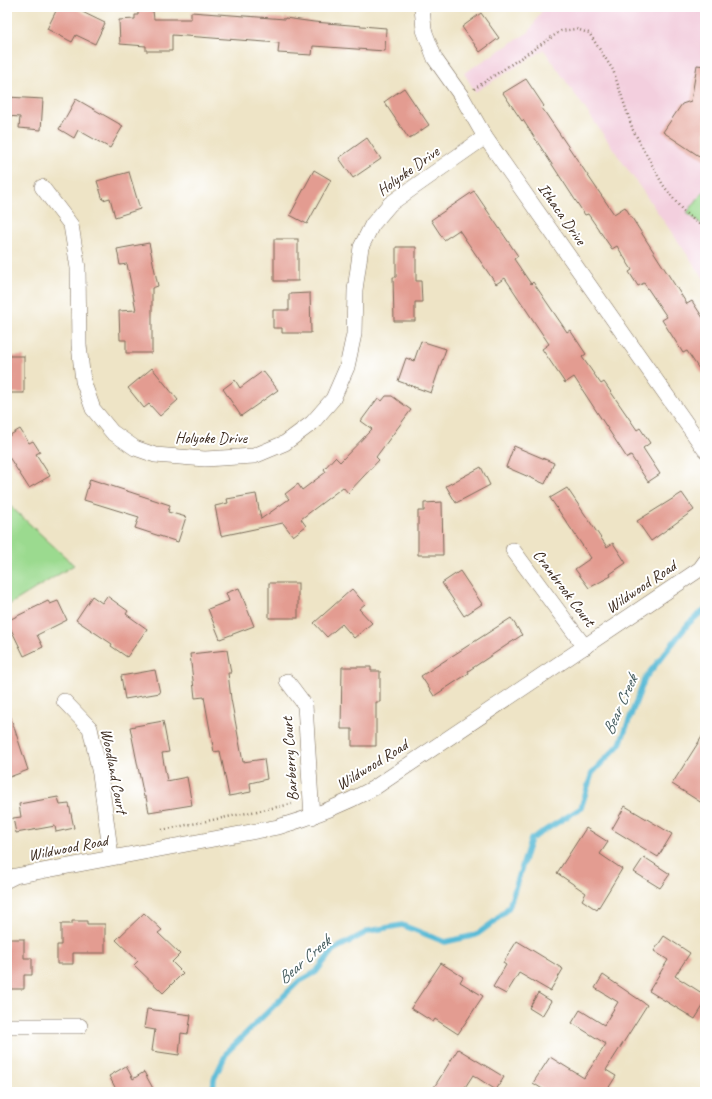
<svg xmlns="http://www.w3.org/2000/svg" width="712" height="1099" viewBox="0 0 712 1099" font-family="Caveat,sans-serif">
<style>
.built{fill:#f3cfde}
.green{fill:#9bda8f;stroke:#6b8256}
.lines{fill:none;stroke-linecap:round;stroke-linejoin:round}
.stream{stroke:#58bad6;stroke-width:5.5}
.building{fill:#e39c91}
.minor-casing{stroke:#7a6b59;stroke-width:16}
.path{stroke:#7a6b59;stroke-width:2.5;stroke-dasharray:1 3;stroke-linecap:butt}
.minor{stroke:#fff;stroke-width:15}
.labels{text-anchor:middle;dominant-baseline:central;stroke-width:4;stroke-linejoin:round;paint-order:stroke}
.street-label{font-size:16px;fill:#3b2a1e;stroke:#fff}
.water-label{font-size:17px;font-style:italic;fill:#455c5e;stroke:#fff}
</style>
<rect width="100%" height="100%" fill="#fff"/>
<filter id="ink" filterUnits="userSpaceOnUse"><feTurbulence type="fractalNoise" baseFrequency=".025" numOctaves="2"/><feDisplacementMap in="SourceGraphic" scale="8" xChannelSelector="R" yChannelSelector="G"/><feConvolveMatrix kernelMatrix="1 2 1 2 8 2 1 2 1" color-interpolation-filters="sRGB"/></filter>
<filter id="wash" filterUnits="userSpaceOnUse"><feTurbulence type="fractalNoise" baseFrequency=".012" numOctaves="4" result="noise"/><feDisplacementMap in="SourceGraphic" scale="16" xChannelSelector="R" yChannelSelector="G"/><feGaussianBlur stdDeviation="0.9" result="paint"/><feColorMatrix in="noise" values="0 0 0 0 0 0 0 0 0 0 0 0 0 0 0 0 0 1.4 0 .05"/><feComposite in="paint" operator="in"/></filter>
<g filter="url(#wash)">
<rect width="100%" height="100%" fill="#eee4c6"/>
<!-- built -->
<polygon class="built" points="544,7 705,7 705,280 544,50 475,92 464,73 529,32"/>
<!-- green -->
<g class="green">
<polygon points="705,189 705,227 687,213"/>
<polygon points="7,503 74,565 7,606"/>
</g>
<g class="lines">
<!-- stream -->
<polyline class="stream" points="213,1092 214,1079 227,1052 298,982 316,972 333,950 369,931 402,925 445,942 476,935 495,921 509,907 531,839 581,808 592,773 620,744 645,678 689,623 705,609"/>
</g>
<g id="blocks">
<!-- building -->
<g class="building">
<polygon points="58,7 72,7 105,23 95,44 76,35 72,42 47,29"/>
<polygon points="138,11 153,11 154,19 191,19 191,12 285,19 285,18 314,22 386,28 385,51 313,46 312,55 278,53 279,43 172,35 172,51 146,51 146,46 120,44 119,20 135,19 135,15 138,15"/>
<polygon points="481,13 499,38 480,52 462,27"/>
<polygon points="697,65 705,66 705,160 663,132 682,104 691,101"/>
<polygon points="526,79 544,106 542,108 614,214 625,207 687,304 692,301 705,321 705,378 687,351 683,353 662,320 667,317 644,283 638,286 629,272 632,270 617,246 612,249 588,214 585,215 523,120 522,121 503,93"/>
<polygon points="404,88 429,125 409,139 384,102"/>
<polygon points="7,97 43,99 41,130 19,128 20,117 7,116"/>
<polygon points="76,99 123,126 110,148 78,130 74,138 59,129"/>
<polygon points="367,138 381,159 353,178 339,158"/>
<polygon points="314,170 331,180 307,224 290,215"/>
<polygon points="129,172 140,209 115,217 110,198 103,200 97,181"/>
<polygon points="474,191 518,256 514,259 531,284 533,282 567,332 570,330 586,354 582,357 601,384 604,382 637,430 640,428 650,443 643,448 660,474 648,482 631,456 627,458 574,377 565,383 542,349 549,344 505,278 496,284 459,230 444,240 431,220"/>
<rect x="274" y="239" width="24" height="42"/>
<polygon points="149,243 158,286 152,288 152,353 126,353 126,340 120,340 119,311 136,310 127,264 120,265 117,249"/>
<polygon points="396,247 416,247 416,281 421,281 422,302 415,302 415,321 394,321 393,277 396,277"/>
<polygon points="310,293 311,333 282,333 282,328 273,328 273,310 289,310 289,294"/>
<polygon points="421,341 446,349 431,393 398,381 406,358 414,361"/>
<rect x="7" y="356" width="17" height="37"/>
<polygon points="152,368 178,400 160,416 149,404 144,408 128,388"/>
<polygon points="263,371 278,390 241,416 223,389 235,380 240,388"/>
<polygon points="386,396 392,396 411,410 376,457 379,460 348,493 343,487 301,519 306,526 293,536 283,523 221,536 215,506 228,503 227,499 256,494 261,519 289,499 285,494 298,484 302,490 326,472 324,469 335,457 340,462 372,429 361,421 378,398 382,401"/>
<polygon points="20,429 29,443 33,441 40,452 36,454 50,476 29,488 7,454 7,437"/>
<polygon points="514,446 554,463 545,484 506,467"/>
<polygon points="481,467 490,485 456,503 446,486"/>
<polygon points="90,479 170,505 168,512 186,517 178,542 135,528 139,517 84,500"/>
<polygon points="567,488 607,547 613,543 626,563 610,574 611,576 589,588 575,569 591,558 550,498"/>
<polygon points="682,493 694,510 651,541 637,521"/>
<polygon points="442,502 443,555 418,555 418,511 424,511 424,503"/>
<polygon points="460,571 482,604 464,616 442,583"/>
<rect x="269" y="583" width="29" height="35"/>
<polygon points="239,588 254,626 220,639 208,609 229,601 226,593"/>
<polygon points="352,589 365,604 359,609 372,623 354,638 342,624 327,637 314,623"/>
<polygon points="92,596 102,603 107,596 128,611 126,614 147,629 127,657 111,646 112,644 76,620"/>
<polygon points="48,601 50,604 58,601 67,620 37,635 43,647 24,656 7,621"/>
<polygon points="511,618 522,635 468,671 469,673 434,696 421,676"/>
<polygon points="227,650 231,673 228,673 231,699 243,762 264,759 267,779 250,783 251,792 229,796 220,751 214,752 204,697 195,698 190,654"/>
<polygon points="342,667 371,667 371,671 380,671 380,702 376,702 376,746 352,746 352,729 341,729"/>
<polygon points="155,670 160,693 125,699 121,676"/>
<polygon points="7,712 9,712 28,770 7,778"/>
<polygon points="163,721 169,752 162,753 167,781 187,777 192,805 149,812 146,797 144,797 130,727"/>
<polygon points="705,732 705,805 672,784"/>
<polygon points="58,797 60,805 69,804 74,828 56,832 55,826 16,833 13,818 21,817 19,804"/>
<polygon points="625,806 672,834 658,857 612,829"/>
<polygon points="586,828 608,842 600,854 622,869 597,910 582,900 586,893 557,873"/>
<polygon points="644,857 670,874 660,888 634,872"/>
<polygon points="144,913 162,930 158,933 180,954 172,962 183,973 163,993 134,965 138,961 116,940"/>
<polygon points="72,921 87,921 87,924 105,924 105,953 73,953 73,964 57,964 57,945 61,945 61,924 72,924"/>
<polygon points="664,936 690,953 675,976 705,995 705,1003 695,1019 649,991 668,960 654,951"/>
<polygon points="7,939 24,939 24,958 32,958 32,975 24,975 24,989 7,989"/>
<polygon points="517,941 563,969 550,991 519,973 506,994 493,987 506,965 503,963"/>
<polygon points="441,963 463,977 460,982 483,996 458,1034 435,1019 433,1022 411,1008"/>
<polygon points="603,975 647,1005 606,1070 616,1076 606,1092 547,1092 533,1083 550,1057 584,1078 606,1044 572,1023 580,1010 604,1025 618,1002 595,988"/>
<polygon points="538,993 551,1001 542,1016 529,1008"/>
<polygon points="147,1009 191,1015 188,1034 181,1033 179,1055 152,1051 155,1030 144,1028"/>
<polygon points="458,1049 504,1077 496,1090 473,1075 462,1092 431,1092"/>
<polygon points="126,1066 133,1079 144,1072 155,1092 110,1092 116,1089 109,1076"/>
</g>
</g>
</g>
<g filter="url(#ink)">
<use href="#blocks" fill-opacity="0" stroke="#7a6b59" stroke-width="1"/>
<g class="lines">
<!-- minor casing -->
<g class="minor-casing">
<g id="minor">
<polyline points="422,7 424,30 435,59 462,97 485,137 705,450"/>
<polyline points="42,187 71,225 78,268 79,345 83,381 93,409 112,432 135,448 155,455 205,459 254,456 285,443 312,423 333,399 347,367 354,334 355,290 361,247 372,225 390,204 485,137"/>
<polyline points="513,550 585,647"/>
<polyline points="287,681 305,705 312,817"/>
<polyline points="64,701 90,728 100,774 111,857"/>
<path d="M7,880L15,876L278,827C313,817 343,805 374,788L700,569L705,562"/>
<polyline points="7,1026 80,1026"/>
</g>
</g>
<!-- path -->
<g class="path">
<polyline points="474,89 561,31 576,29 589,33 613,70 633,130 663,185 683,211 705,229"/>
<polyline points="162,830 292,804"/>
</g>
<!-- minor -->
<use href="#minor" class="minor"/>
</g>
</g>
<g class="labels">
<!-- street labels -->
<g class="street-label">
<text transform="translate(408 171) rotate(-36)">Holyoke Drive</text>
<text transform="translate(562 214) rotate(55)">Ithaca Drive</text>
<text x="211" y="438">Holyoke Drive</text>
<text transform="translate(641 587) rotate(-34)">Wildwood Road</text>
<text transform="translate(564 588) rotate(53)">Cranbrook Court</text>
<text transform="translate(290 759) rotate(-94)">Barberry Court</text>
<text transform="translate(372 765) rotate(-32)">Wildwood Road</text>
<text transform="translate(114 771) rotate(79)">Woodland Court</text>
<text transform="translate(68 848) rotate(-11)">Wildwood Road</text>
</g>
<!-- water labels -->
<g class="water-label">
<text transform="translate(620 705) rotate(-66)">Bear Creek</text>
<text transform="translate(304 960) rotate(-41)">Bear Creek</text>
</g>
</g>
<!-- margin -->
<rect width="712" height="1099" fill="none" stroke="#fff" stroke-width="24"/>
</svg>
